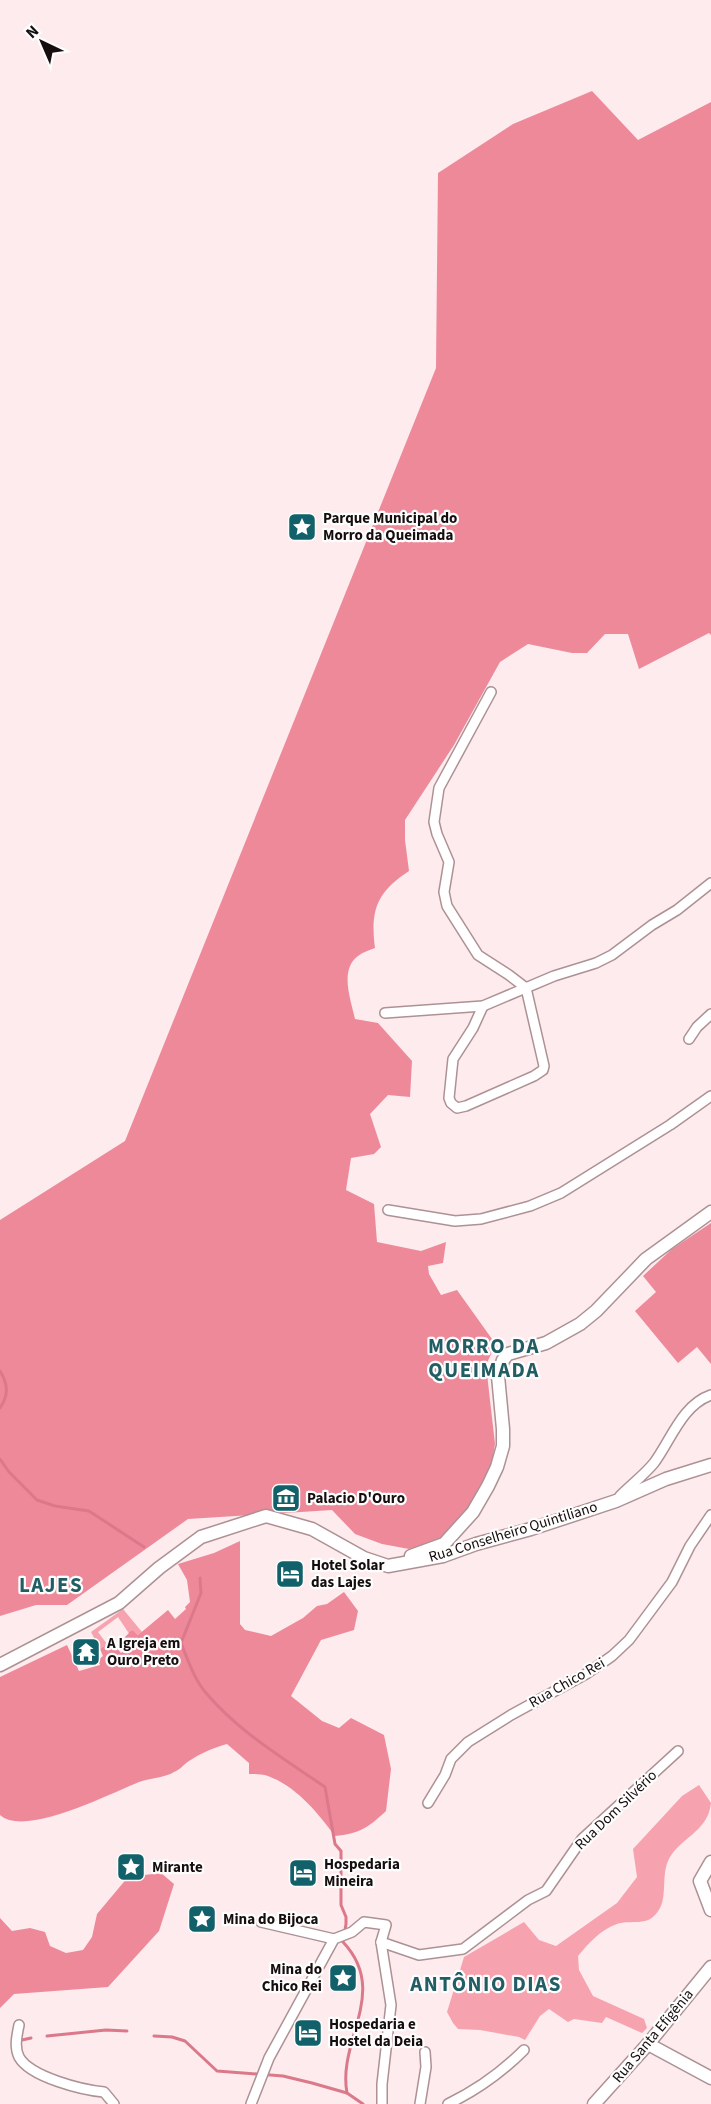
<svg xmlns="http://www.w3.org/2000/svg" width="711" height="2104" viewBox="0 0 711 2104" font-family="'Source Sans 3',sans-serif">
<style>
.green{fill:#f7a3af}
.forest{fill:#ee899a}
.lines{fill:none;stroke-linecap:round;stroke-linejoin:round}
.stream{stroke:#db798a;stroke-width:3}
.street-casing{stroke:#ad9194;stroke-width:12}
.secondary-casing{stroke:#ad9194;stroke-width:15}
.street{stroke:#fff;stroke-width:9}
.secondary{stroke:#fff;stroke-width:12}
.labels{text-anchor:middle;dominant-baseline:central;stroke-width:4.5;stroke-linejoin:round;paint-order:stroke}
.poi-label{font-size:15px;font-weight:bold;fill:#160d0e;stroke:#fdfdfd;text-anchor:start}
.street-label{font-size:15px;fill:#160d0e;stroke:#fdfdfd}
.district-label{font-size:21px;font-weight:bold;letter-spacing:1.5px;fill:#235d64;stroke:#fdfdfd}
</style>
<rect width="100%" height="100%" fill="#fdebed"/>
<!-- green -->
<g class="green">
<polygon points="123,1609 142,1632 138,1635 133,1630 128,1632 118,1617 98,1632 107,1644 100,1649 91,1632"/>
<path d="M699,1785L711,1803C708,1833 678,1838 668,1861C660,1880 670,1903 653,1917C644,1925 628,1920 617,1924C600,1930 589,1943 578,1956L579,1970L593,1996L644,2019L647,2028L642,2033L606,2017L602,2023L574,2019L568,2022L549,2009L540,2016L525,2040L519,2037L480,2030L458,2029L453,2023L447,2012L464,1957L524,1922L539,1940L556,1946L617,1903L637,1877L633,1849L682,1796Z"/>
</g>
<!-- forest -->
<g class="forest">
<path d="M592,91L638,140L711,102V635L709,633L639,669L628,634H605L587,653H572L528,644L500,662L454,745L405,820V840L409,871C377,892 370,910 375,948C370,950 363,952 358,956C339,970 351,1000 355,1019L378,1023L412,1061L410,1097L388,1095L370,1114L381,1147L374,1154L351,1158L346,1190L374,1204L377,1242L421,1251L446,1242L443,1263L428,1266L429,1274L441,1295L457,1290L497,1346L492,1352L486,1365L495,1444L491,1469L461,1520L438,1541L409,1549L382,1544L355,1534L332,1510L188,1519L67,1605H36L0,1616V1220L125,1141L436,368L438,173L513,124Z"/>
<polygon points="711,1223 711,1364 697,1347 678,1363 635,1311 656,1292 643,1276 672,1249"/>
<path d="M240,1541V1624L245,1630L271,1636L303,1618L317,1606L327,1604L344,1592L358,1611L354,1630L321,1640L291,1696L322,1721L339,1728L351,1718L384,1735L391,1769L386,1811C369,1827 359,1834 335,1836C317,1812 297,1787 268,1776C262,1774 255,1774 249,1774V1763L227,1744C213,1748 201,1753 189,1761C184,1764 180,1770 174,1772C164,1778 150,1778 139,1782C111,1793 25,1838 0,1815V1677L67,1645L79,1671L100,1665L98,1660L103,1656L100,1649L107,1644L110,1647L114,1644L121,1653L131,1645L125,1637L129,1633L128,1632L133,1630L138,1635L168,1610L175,1619L186,1609L185,1607L190,1602L187,1580L178,1564L214,1553Z"/>
<polygon points="161,1873 174,1884 159,1931 108,1987 14,1994 0,2008 0,1918 12,1931 30,1928 45,1932 50,1946 66,1953 83,1950 92,1937 97,1914 128,1877"/>
</g>
<g class="lines">
<!-- stream -->
<g class="stream">
<path d="M0,1371C8,1384 9,1395 0,1408"/>
<polyline points="0,1459 9,1472 37,1500 55,1506 89,1511 144,1547"/>
<path d="M200,1578L201,1593L181,1643C188,1660 194,1679 206,1693C239,1732 283,1758 325,1787L335,1844L341,1851V1905L346,1917V1924L343,1942C390,1992 337,2040 347,2093"/>
<polyline points="47,2036 106,2030 127,2031"/>
<polyline points="154,2036 172,2037 185,2041 217,2071 283,2076 312,2083 347,2093 363,2104"/>
<polyline points="22,2040 31,2038"/>
</g>
<!-- street casing -->
<g class="street-casing">
<g id="street">
<polyline points="483,1006 473,1028 453,1059 449,1098 451,1103 457,1108 466,1106 534,1076 543,1070 544,1066 526,988 509,975 478,955 447,906 444,892 449,862 437,834 434,822 439,788 491,692"/>
<polyline points="385,1013 483,1006 554,976 596,963 612,955 652,925 677,910 711,883"/>
<polyline points="689,1039 697,1027 711,1014"/>
<polyline points="388,1210 455,1221 481,1219 530,1206 561,1193 670,1125 711,1096"/>
<path d="M620,1496C631,1485 644,1475 654,1463C671,1440 682,1405 711,1395"/>
<polyline points="428,1803 445,1775 451,1759 468,1742 511,1715 586,1674 612,1656 629,1640 672,1582 690,1546 711,1515"/>
<polyline points="261,1922 334,1939"/>
<polyline points="381,1942 391,2005 382,2084 382,2104"/>
<path d="M19,2025C17,2035 14,2047 19,2057C30,2077 82,2090 104,2092L114,2104"/>
<polyline points="251,2104 269,2058 334,1939 352,1932 364,1922 386,1925 381,1942 419,1955 463,1949 528,1900 546,1891 582,1839 678,1751"/>
<polyline points="420,2104 426,2067 425,2052"/>
<path d="M448,2104C477,2090 501,2073 524,2050"/>
</g>
</g>
<!-- secondary casing -->
<g class="secondary-casing">
<g id="secondary">
<polyline points="411,1556 444,1544 473,1512 488,1486 497,1467 503,1446 503,1429 498,1376 503,1360 508,1354 546,1343 580,1324 596,1311 646,1259 711,1212"/>
<polyline points="0,1665 119,1603 159,1568 201,1537 266,1516 312,1529 364,1558 388,1566 443,1556 476,1544 531,1529 616,1501 666,1479 711,1465"/>
<polyline points="711,1862 700,1881 711,1910"/>
<polyline points="648,2044 711,2078"/>
<polyline points="594,2104 648,2044 711,1967"/>
</g>
</g>
<!-- street -->
<use href="#street" class="street"/>
<!-- secondary -->
<use href="#secondary" class="secondary"/>
</g>
<!-- icons -->
<defs>
<g id="sight-square" transform="scale(1.5)"><rect x="-9" y="-9" width="18" height="18" rx="4" fill="#12616a" stroke="#fdfdfd"/><path d="M0-6L1.8-2.2L6-1.7L2.9 1.2L3.7 5.4L0 3.3L-3.7 5.4L-2.9 1.2L-6-1.7L-1.8-2.2Z" fill="#fff"/></g>
<g id="museum-square" transform="scale(1.5)"><rect x="-9" y="-9" width="18" height="18" rx="4" fill="#12616a" stroke="#fdfdfd"/><path d="M0-6L6-3V-2H-6V-3ZM-5-1h2V3h-2ZM-1-1h2V3h-2ZM3-1h2V3H3ZM-6 4H6V6H-6Z" fill="#fff"/></g>
<g id="hotel-square" transform="scale(1.5)"><rect x="-9" y="-9" width="18" height="18" rx="4" fill="#12616a" stroke="#fdfdfd"/><path d="M-6-4.5h1.5V1H6V5H4.5V3h-9V5H-6ZM-4 0a1.8 1.8 0 1 1 3.6 0ZM.5 0V-2.5h3Q6-2.5 6 0Z" fill="#fff"/></g>
<g id="temple-square" transform="scale(1.5)"><rect x="-9" y="-9" width="18" height="18" rx="4" fill="#12616a" stroke="#fdfdfd"/><path d="M0-6L5-2H3V0L6.5 2.5H4V6H1.5V3h-3V6H-4V2.5H-6.5L-3 0V-2H-5Z" fill="#fff"/></g>
</defs>
<g fill-rule="evenodd">
<use href="#sight-square" x="302" y="527"/>
<use href="#museum-square" x="286" y="1498"/>
<use href="#hotel-square" x="290" y="1574"/>
<use href="#temple-square" x="86" y="1652"/>
<use href="#sight-square" x="131" y="1867"/>
<use href="#hotel-square" x="303" y="1873"/>
<use href="#sight-square" x="202" y="1919"/>
<use href="#sight-square" x="343" y="1978"/>
<use href="#hotel-square" x="308" y="2033"/>
</g>
<g class="labels">
<!-- poi labels -->
<g class="poi-label">
<text x="323" y="518">Parque Municipal do<tspan x="323" dy="17">Morro da Queimada</tspan></text>
<text x="307" y="1498">Palacio D'Ouro</text>
<text x="311" y="1565">Hotel Solar<tspan x="311" dy="17">das Lajes</tspan></text>
<text x="107" y="1643">A Igreja em<tspan x="107" dy="17">Ouro Preto</tspan></text>
<text x="324" y="1864">Hospedaria<tspan x="324" dy="17">Mineira</tspan></text>
<text x="152" y="1867">Mirante</text>
<text x="223" y="1919">Mina do Bijoca</text>
<text x="322" y="1969" text-anchor="end">Mina do<tspan x="322" dy="17">Chico Rei</tspan></text>
<text x="329" y="2024">Hospedaria e<tspan x="329" dy="17">Hostel da Deia</tspan></text>
</g>
<!-- street labels -->
<g class="street-label">
<text transform="translate(513 1532) rotate(-17)">Rua Conselheiro Quintiliano</text>
<text transform="translate(567 1683) rotate(-30)">Rua Chico Rei</text>
<text transform="translate(616 1810) rotate(-44)">Rua Dom Silvério</text>
<text transform="translate(653 2036) rotate(-50)">Rua Santa Efigênia</text>
</g>
<!-- district labels -->
<g class="district-label">
<text x="484" y="1346">MORRO DA<tspan x="484" dy="24">QUEIMADA</tspan></text>
<text x="51" y="1585">LAJES</text>
<text x="486" y="1984">ANTÔNIO DIAS</text>
</g>
</g>
<!-- north arrow -->
<g transform="translate(42 42) rotate(316)" stroke="#fdfdfd" stroke-width="4.5" paint-order="stroke">
<path d="M0-4.5L10 22L0 15L-10 22Z" fill="#160d0e"/>
<text y="-9" font-size="16" font-weight="bold" text-anchor="middle" fill="#160d0e">N</text>
</g>
</svg>
